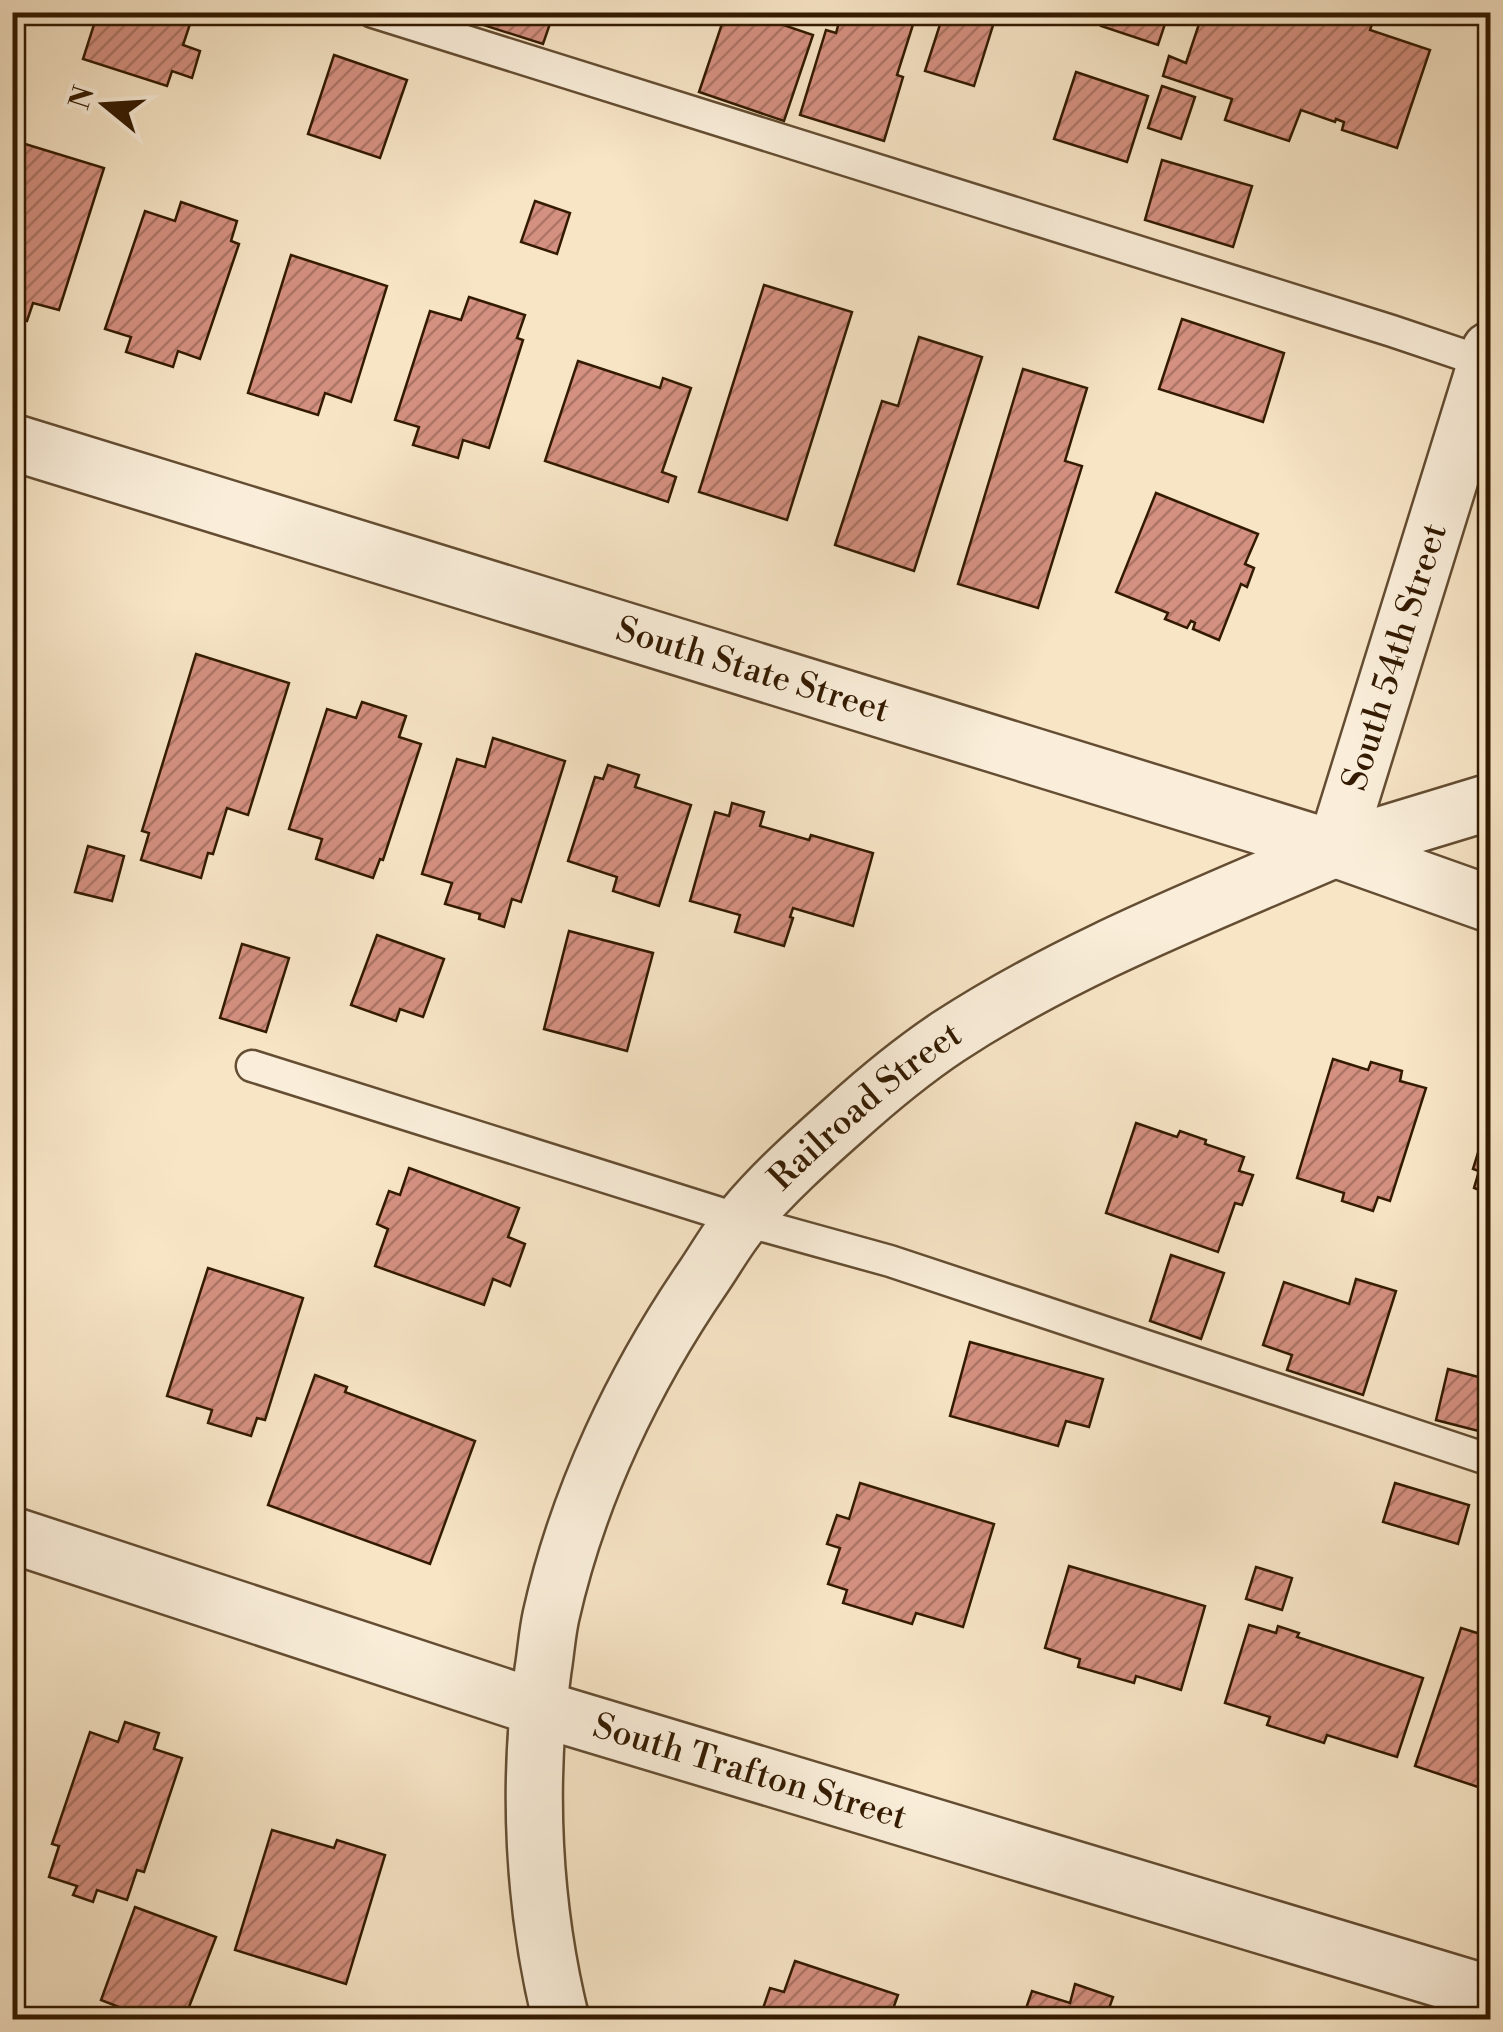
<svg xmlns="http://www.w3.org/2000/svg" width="1503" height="2032" viewBox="0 0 1503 2032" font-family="'Libre Bodoni',serif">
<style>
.building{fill:url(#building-hatch);stroke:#331a00;stroke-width:2.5}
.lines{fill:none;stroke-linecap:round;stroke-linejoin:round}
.service-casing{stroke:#644d32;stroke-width:35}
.minor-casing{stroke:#644d32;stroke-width:60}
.tertiary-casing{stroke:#644d32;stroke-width:60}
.service{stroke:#faeeda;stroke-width:30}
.minor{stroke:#faeeda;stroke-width:55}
.tertiary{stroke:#faeeda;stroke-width:55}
.labels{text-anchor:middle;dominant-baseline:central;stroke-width:9;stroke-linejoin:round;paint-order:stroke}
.street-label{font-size:35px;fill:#331a00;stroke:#faeeda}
</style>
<defs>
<pattern id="building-hatch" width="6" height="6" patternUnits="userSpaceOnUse" patternTransform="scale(2.5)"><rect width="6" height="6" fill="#d49080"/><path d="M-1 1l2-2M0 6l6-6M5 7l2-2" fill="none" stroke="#ad7566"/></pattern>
</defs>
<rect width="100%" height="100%" fill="#f7e5c6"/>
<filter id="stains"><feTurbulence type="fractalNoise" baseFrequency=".002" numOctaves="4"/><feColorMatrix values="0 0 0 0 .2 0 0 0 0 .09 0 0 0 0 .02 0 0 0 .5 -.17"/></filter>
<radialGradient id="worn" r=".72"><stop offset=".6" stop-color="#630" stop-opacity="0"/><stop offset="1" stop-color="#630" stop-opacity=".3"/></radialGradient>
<!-- building -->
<g class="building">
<polygon points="98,12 194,12 183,45 200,51 192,78 172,71 167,86 83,59"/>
<polygon points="443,12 554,12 543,44"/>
<polygon points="726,12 745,12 813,35 784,121 699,92"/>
<polygon points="842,12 917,12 897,75 903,77 884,141 800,115 826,30 836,33"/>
<polygon points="944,12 975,12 995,19 974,86 925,71"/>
<polygon points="1105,12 1169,12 1158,45 1101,26"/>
<polygon points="1203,12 1376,12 1370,30 1430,50 1397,148 1342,130 1344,122 1336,119 1335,122 1301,110 1289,141 1225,120 1232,99 1163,76 1169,56 1186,63"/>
<polygon points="334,55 407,80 380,158 308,134"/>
<polygon points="1076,72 1148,96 1127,162 1054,139"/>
<polygon points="1162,86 1195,97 1181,139 1148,128"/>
<polygon points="12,140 104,168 59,310 33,303 27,321 12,316"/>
<polygon points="1162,160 1252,186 1233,247 1145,220"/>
<polygon points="535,201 570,213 557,254 521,242"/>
<polygon points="181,202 237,221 231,241 239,244 200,359 178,351 173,367 126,352 131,337 105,329 145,211 175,221"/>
<polygon points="291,255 387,286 351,402 325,393 318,415 248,393"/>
<polygon points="764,285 852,312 787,520 699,492"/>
<polygon points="469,297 525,315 517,338 523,340 489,448 463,440 458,458 413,445 419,427 395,420 430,311 461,320"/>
<polygon points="1182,319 1284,353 1263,422 1159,389"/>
<polygon points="919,337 982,357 914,571 835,545 882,401 898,406"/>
<polygon points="578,361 660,388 663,378 691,388 662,472 676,477 668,502 545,461"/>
<polygon points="1023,369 1087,388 1065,461 1082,466 1038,608 958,584"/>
<polygon points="1156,493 1258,534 1245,564 1254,568 1247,587 1241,584 1219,640 1193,629 1195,623 1191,621 1187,628 1165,619 1168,613 1116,592"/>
<polygon points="196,654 289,683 248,815 227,808 213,854 208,853 201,878 141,860 149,833 142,831"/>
<polygon points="362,702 406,716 399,737 421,744 383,860 380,859 373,878 316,859 322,839 289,829 327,709 356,718"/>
<polygon points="493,738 565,761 521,902 512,899 504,927 479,919 480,914 445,904 452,883 422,874 457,759 485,767"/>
<polygon points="608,765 639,775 635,787 691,805 659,906 613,891 617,877 568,861 595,777 603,779"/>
<polygon points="732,803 764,812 760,826 809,840 811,835 873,853 853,926 793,908 790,917 793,918 784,946 735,932 740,915 690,901 715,812 729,816"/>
<polygon points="88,846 124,856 112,901 75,892"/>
<polygon points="569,931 653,953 627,1051 544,1029"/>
<polygon points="377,935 444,959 423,1017 400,1009 396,1021 351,1005"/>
<polygon points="242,944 289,958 266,1032 220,1018"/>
<polygon points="1333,1059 1368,1070 1371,1062 1402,1071 1400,1081 1426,1088 1390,1201 1378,1197 1373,1211 1342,1201 1344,1193 1297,1178"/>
<polygon points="1490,1114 1490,1194 1474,1188 1479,1171 1473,1169"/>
<polygon points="1136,1123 1177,1137 1180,1131 1206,1140 1205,1144 1244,1157 1239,1171 1253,1175 1242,1205 1235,1203 1218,1252 1106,1213"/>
<polygon points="409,1168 519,1208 508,1237 525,1244 510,1286 493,1279 484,1305 375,1266 388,1229 377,1224 389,1191 400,1195"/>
<polygon points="1171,1255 1224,1273 1201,1339 1150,1321"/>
<polygon points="208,1268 303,1298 265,1420 257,1418 251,1436 208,1423 212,1410 167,1396"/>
<polygon points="1356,1279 1396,1291 1363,1395 1287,1370 1292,1355 1263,1345 1284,1282 1349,1304"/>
<polygon points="970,1342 1103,1379 1089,1427 1066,1421 1058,1446 950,1416"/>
<polygon points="1448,1369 1490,1380 1490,1434 1436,1420"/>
<polygon points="315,1375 347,1387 345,1392 475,1441 430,1564 268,1505"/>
<polygon points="860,1483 994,1524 963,1627 916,1613 912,1624 843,1603 847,1590 828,1584 840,1548 827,1544 837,1515 849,1519"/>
<polygon points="1395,1483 1469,1505 1458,1544 1383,1522"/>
<polygon points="1069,1566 1205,1606 1181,1690 1136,1676 1134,1683 1078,1667 1080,1659 1045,1648"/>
<polygon points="1256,1567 1292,1578 1282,1610 1246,1599"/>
<polygon points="1249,1625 1276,1633 1278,1626 1299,1633 1297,1637 1423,1678 1397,1757 1327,1735 1324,1743 1267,1725 1270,1717 1225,1703"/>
<polygon points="1461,1628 1490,1637 1490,1791 1415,1766"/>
<polygon points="125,1722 159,1733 154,1749 182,1758 144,1872 137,1870 127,1900 97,1890 93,1902 73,1895 77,1886 49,1877 59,1846 52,1844 90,1732 118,1742"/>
<polygon points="272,1830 334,1848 337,1840 385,1855 346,1984 235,1950"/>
<polygon points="135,1907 216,1937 184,2020 152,2020 101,2000"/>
<polygon points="795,1961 898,1995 889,2020 759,2020 770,1988 784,1992"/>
<polygon points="1075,1984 1113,1997 1106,2017 1114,2020 1022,2020 1032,1991 1070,2003"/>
</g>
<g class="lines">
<!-- service casing -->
<g class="service-casing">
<g id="service">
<polyline points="373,12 1392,331 1487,363"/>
<polyline points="252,1066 742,1220 890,1261 1490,1460"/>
</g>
</g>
<!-- minor casing -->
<g class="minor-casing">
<g id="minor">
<path id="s1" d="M12,442L1335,849L1490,904"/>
<polyline points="1335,849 1490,802"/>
<path id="s2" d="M12,1535L538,1708L1490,1994"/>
</g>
</g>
<!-- tertiary casing -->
<g class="tertiary-casing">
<g id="tertiary">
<path id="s3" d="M561,2020C533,1907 527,1785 543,1670C546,1652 547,1634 551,1616C578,1495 634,1378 704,1276C717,1257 729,1235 744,1218C774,1182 810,1150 845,1119C877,1090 912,1061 948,1037C1069,958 1204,906 1335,849L1490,350"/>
</g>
</g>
<!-- service -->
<use href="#service" class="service"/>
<!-- minor -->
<use href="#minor" class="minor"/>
<!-- tertiary -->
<use href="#tertiary" class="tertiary"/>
</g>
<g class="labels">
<!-- street labels -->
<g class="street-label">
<text stroke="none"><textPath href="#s3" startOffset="1758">South 54th Street</textPath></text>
<text stroke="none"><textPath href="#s1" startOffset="775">South State Street</textPath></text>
<text stroke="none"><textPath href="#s3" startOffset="1018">Railroad Street</textPath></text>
<text stroke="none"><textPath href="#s2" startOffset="775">South Trafton Street</textPath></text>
</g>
</g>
<!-- margin -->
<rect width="1503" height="2032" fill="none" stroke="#f7e5c6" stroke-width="50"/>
<rect x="15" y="15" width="1473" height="2002" fill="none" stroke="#331a00" stroke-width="5"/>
<rect x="25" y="25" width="1453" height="1982" fill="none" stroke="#331a00" stroke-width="2.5"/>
<!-- north arrow -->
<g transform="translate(105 105) rotate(288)" stroke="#faeeda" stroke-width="8" paint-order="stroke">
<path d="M0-8L18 38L0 25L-18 38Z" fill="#331a00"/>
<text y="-15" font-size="28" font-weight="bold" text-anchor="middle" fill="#331a00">N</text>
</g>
<rect width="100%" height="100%" filter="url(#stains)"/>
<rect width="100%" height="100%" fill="url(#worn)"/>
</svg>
